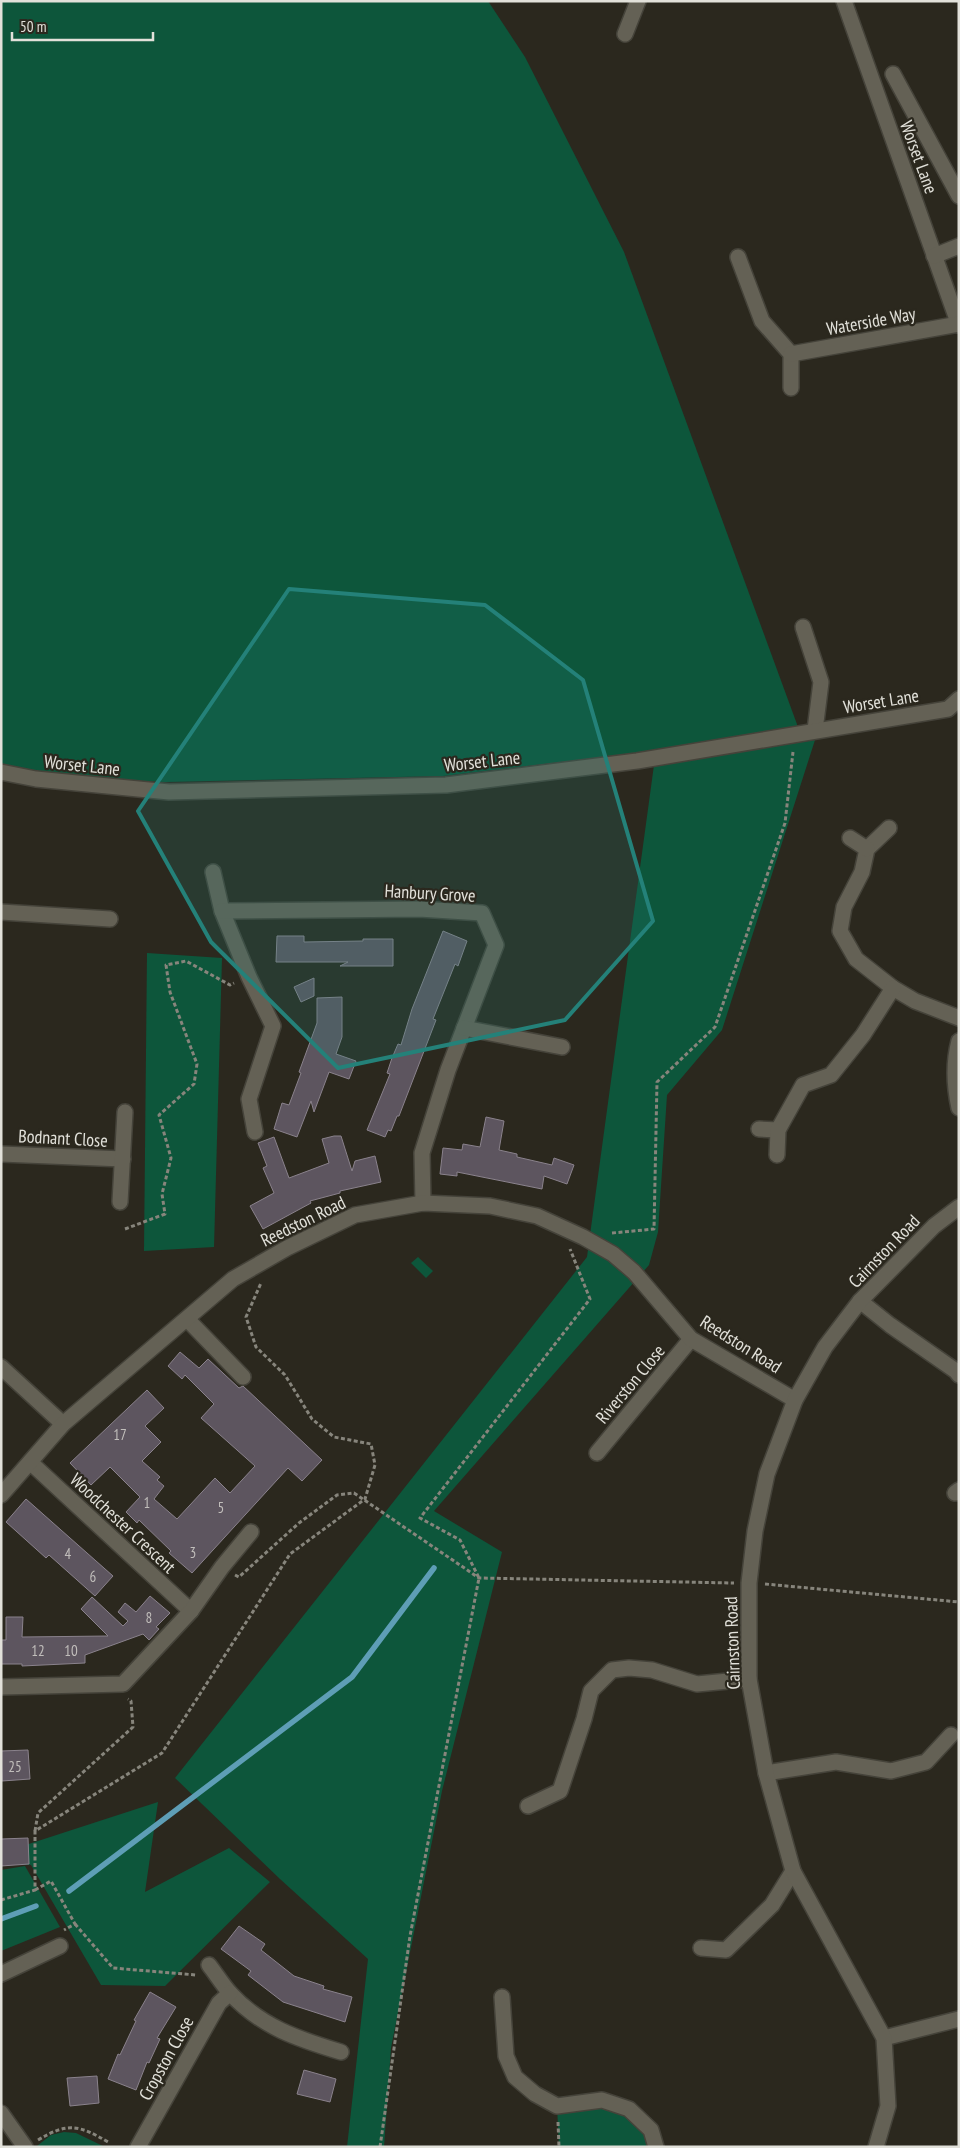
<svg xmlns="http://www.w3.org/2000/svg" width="960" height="2148" viewBox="0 0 960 2148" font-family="'PT Sans Narrow',sans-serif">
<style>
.green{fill:#0d563b}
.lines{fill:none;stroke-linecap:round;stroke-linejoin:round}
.stream{stroke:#5e9eb6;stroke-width:5.5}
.building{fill:#5d555f;stroke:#8a828c}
.minor-casing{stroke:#45433a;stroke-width:18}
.path{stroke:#87857c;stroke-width:3;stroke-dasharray:4 2.5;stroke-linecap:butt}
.minor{stroke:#646155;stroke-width:15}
.marked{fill:#248179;fill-opacity:0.2;stroke:#248179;stroke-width:4;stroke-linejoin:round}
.labels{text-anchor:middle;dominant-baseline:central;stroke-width:4.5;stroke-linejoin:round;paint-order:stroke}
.number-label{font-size:15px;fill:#c1bebb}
.street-label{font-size:18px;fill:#e2e1da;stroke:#2b281e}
</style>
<rect width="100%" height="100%" fill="#2b281e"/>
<!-- green -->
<g class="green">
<polygon points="1,1 488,1 525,57 624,252 798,727 636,753 443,776 165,782 42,776 1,767"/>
<polygon points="815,740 722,1030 667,1095 658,1232 649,1265 434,1511 502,1552 442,1791 391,2048 384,2147 347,2147 368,1959 280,1879 175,1778 587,1257 654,765"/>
<polygon points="147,953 222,958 214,1247 144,1251"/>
<polygon points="418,1257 433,1271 426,1278 411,1263"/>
<polygon points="158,1802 145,1892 229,1848 270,1882 165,1986 101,1985 31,1865 1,1863 1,1853"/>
<polygon points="25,1866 60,1927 1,1951 1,1870"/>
<polygon points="557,2106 629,2109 656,2147 559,2147"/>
<polygon points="64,2132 76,2133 105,2147 37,2146 51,2135"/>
</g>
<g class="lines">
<!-- stream -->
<g class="stream">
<polyline points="69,1891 352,1677 434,1568"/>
<polyline points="1,1919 36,1906"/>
</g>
</g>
<!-- building -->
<g class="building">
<polygon points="443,931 467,941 458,966 455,964 433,1019 436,1020 399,1116 397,1116 391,1131 388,1130 385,1137 367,1130 390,1074 387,1073 392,1058 398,1044 401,1045 412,1009"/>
<polygon points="277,936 304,936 304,942 363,941 363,939 393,939 393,966 340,966 348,962 276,962"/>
<polygon points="314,978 314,996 301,1002 294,987"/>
<polygon points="342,997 342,1037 336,1054 356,1061 349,1079 329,1072 314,1112 311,1101 297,1137 274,1129 282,1103 289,1105 301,1073 299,1072 317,1023 317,998"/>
<polygon points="486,1117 504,1121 499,1150 517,1154 517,1157 552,1165 554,1158 574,1165 567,1184 544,1176 542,1189 457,1172 457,1176 440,1174 443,1148 462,1150 463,1144 480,1147"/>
<polygon points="334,1136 341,1136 352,1171 355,1161 375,1156 381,1182 340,1191 340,1193 310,1201 311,1203 263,1229 250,1206 274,1193 263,1168 267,1166 258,1143 274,1137 289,1178 329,1163 322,1139"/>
<polygon points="180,1352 199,1368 208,1359 239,1388 243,1386 322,1460 302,1481 288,1468 192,1573 169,1553 171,1551 139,1520 137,1523 126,1512 140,1497 110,1467 91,1485 70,1463 147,1390 164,1408 145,1426 161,1442 142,1461 160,1477 157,1480 164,1486 154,1499 177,1519 215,1478 230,1493 255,1466 201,1418 214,1404 185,1375 182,1379 168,1366"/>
<polygon points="26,1499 113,1576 95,1596 49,1555 46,1558 6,1522"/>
<polygon points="150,1596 170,1613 156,1627 159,1629 149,1640 143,1634 85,1655 85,1663 22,1666 22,1664 1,1664 1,1640 6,1640 6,1617 23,1617 22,1637 108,1636 81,1609 92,1597 123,1626 128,1621 118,1612 125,1603 136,1612"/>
<polygon points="28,1750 30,1779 2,1781 1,1751"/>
<polygon points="28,1838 29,1864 1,1866 1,1839"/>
<polygon points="239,1926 265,1944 261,1950 294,1976 324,1986 323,1989 352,1997 345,2022 283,2002 248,1975 251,1971 221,1949"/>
<polygon points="150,1992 176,2007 157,2038 160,2039 149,2063 147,2062 136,2090 108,2079 118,2054 120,2055 136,2021 134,2020"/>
<polygon points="304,2070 336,2079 330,2102 297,2094"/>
<polygon points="97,2076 99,2103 70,2106 67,2078"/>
</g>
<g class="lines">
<!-- minor casing -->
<g class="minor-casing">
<g id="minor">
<polyline points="844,1 959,325"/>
<polyline points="625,34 638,1"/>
<polyline points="893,74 959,196"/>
<polyline points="934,256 959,246"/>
<polyline points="738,257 762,321 791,354 791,388"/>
<polyline points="791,354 959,324"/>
<polyline points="803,627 821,682 815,730"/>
<polyline points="1,772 36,779 169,792 446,785 637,761 948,709 959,699"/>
<polyline points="889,828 867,849 862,872 844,907 840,931 856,959 893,988 915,1001 959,1018"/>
<polyline points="850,838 867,849"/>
<polyline points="213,872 222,911 249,977 273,1026 249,1099 255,1132"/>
<polyline points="222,911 419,909 482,913 496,945 448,1070 422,1153 423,1203"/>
<polyline points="1,912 110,919"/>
<polyline points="464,1028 562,1047"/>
<path d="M959,1041C953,1064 954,1085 959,1108"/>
<polyline points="759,1129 778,1130"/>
<polyline points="1,1154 123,1159"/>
<polyline points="777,1155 778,1130 803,1085 831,1075 863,1035 893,988"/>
<polyline points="120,1202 125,1112"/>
<polyline points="860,1301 890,1325 956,1371 959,1375"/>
<polyline points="187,1319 243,1377"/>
<polyline points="1,1367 63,1424"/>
<polyline points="597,1453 691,1339"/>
<polyline points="30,1462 191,1611"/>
<polyline points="955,1493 959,1490"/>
<polyline points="1,1495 63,1424 233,1279 287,1248 355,1215 423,1203 490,1206 537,1216 583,1237 613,1254 634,1272 691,1339 795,1400"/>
<polyline points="1,1687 123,1684 191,1611 222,1567 251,1532"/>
<polyline points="766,1773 836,1762 891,1771 926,1762 951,1735"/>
<polyline points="528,1806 560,1791 584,1719 591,1691 612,1670 629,1668 652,1670 697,1684 749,1679"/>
<polyline points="701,1948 726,1950 772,1905 793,1871"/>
<path d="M209,1965C216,1974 222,1984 230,1993C261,2027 298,2039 341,2052"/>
<polyline points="1,1974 60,1946"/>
<polyline points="502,1997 506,2056 515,2077 535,2094 557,2106 602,2100 629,2109 651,2130 656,2147"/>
<polyline points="884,2038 959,2019"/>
<polyline points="1,2113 25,2147"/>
<polyline points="138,2147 219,2003 230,1993"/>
<polyline points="876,2147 888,2106 884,2038 793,1871 766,1773 749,1679 749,1583 755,1531 767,1474 795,1400 825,1347 860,1301 934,1226 959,1207"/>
</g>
</g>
<!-- path -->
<g class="path">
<polyline points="125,1229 165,1214 162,1194 171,1158 159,1115 194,1084 197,1064 170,992 166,965 186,961 230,985 234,983"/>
<polyline points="612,1233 654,1229 657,1082 715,1027 785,823 793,752"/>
<polyline points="235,1575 239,1577 299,1523 337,1495 354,1493 479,1578 734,1583"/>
<polyline points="765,1584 959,1602"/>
<polyline points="35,1831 38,1813 133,1727 131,1701 128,1699"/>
<polyline points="35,1890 51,1881 75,1924 64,1930"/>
<polyline points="1,1900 35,1890 35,1831 162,1753 290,1554 365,1499 375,1465 371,1444 334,1437 312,1419 285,1375 256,1347 246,1317 261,1283"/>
<polyline points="75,1924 113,1968 196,1975"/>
<polyline points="558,2122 559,2147"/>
<path d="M38,2140C68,2122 79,2125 108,2142"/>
<polyline points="380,2147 410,1936 479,1578 460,1540 420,1518 590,1299 570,1249"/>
</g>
<!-- minor -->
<use href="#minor" class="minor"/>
</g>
<!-- marked area -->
<path class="marked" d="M289,589L485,605L583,680L653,921L565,1020L338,1068L211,942L138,811Z"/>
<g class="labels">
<!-- number labels -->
<g class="number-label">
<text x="120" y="1434">17</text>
<text x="147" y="1502">1</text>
<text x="221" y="1507">5</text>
<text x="193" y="1552">3</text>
<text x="68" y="1553">4</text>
<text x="93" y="1576">6</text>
<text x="149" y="1617">8</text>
<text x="38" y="1650">12</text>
<text x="71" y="1650">10</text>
<text x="15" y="1766">25</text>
</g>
<!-- street labels -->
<g class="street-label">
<text transform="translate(919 157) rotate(70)">Worset Lane</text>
<text transform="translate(871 321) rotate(-10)">Waterside Way</text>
<text transform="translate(881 701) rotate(-9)">Worset Lane</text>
<text transform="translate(482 761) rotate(-6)">Worset Lane</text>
<text transform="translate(82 765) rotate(6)">Worset Lane</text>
<text transform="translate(430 893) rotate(3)">Hanbury Grove</text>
<text transform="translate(63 1138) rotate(3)">Bodnant Close</text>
<text transform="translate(303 1221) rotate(-26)">Reedston Road</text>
<text transform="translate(884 1251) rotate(-46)">Cairnston Road</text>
<text transform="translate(741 1344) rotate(32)">Reedston Road</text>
<text transform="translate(630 1384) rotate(-50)">Riverston Close</text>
<text transform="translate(123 1523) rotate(43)">Woodchester Crescent</text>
<text transform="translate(732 1643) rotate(-92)">Cairnston Road</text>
<text transform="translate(166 2058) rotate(-61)">Cropston Close</text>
</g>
</g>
<!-- border -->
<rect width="960" height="2148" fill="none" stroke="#e2e1da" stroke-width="5"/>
<!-- scale -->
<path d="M12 32v8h141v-8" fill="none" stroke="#e2e1da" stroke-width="2.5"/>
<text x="20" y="32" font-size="15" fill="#e2e1da" stroke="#2b281e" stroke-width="4" paint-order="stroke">50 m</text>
</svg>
